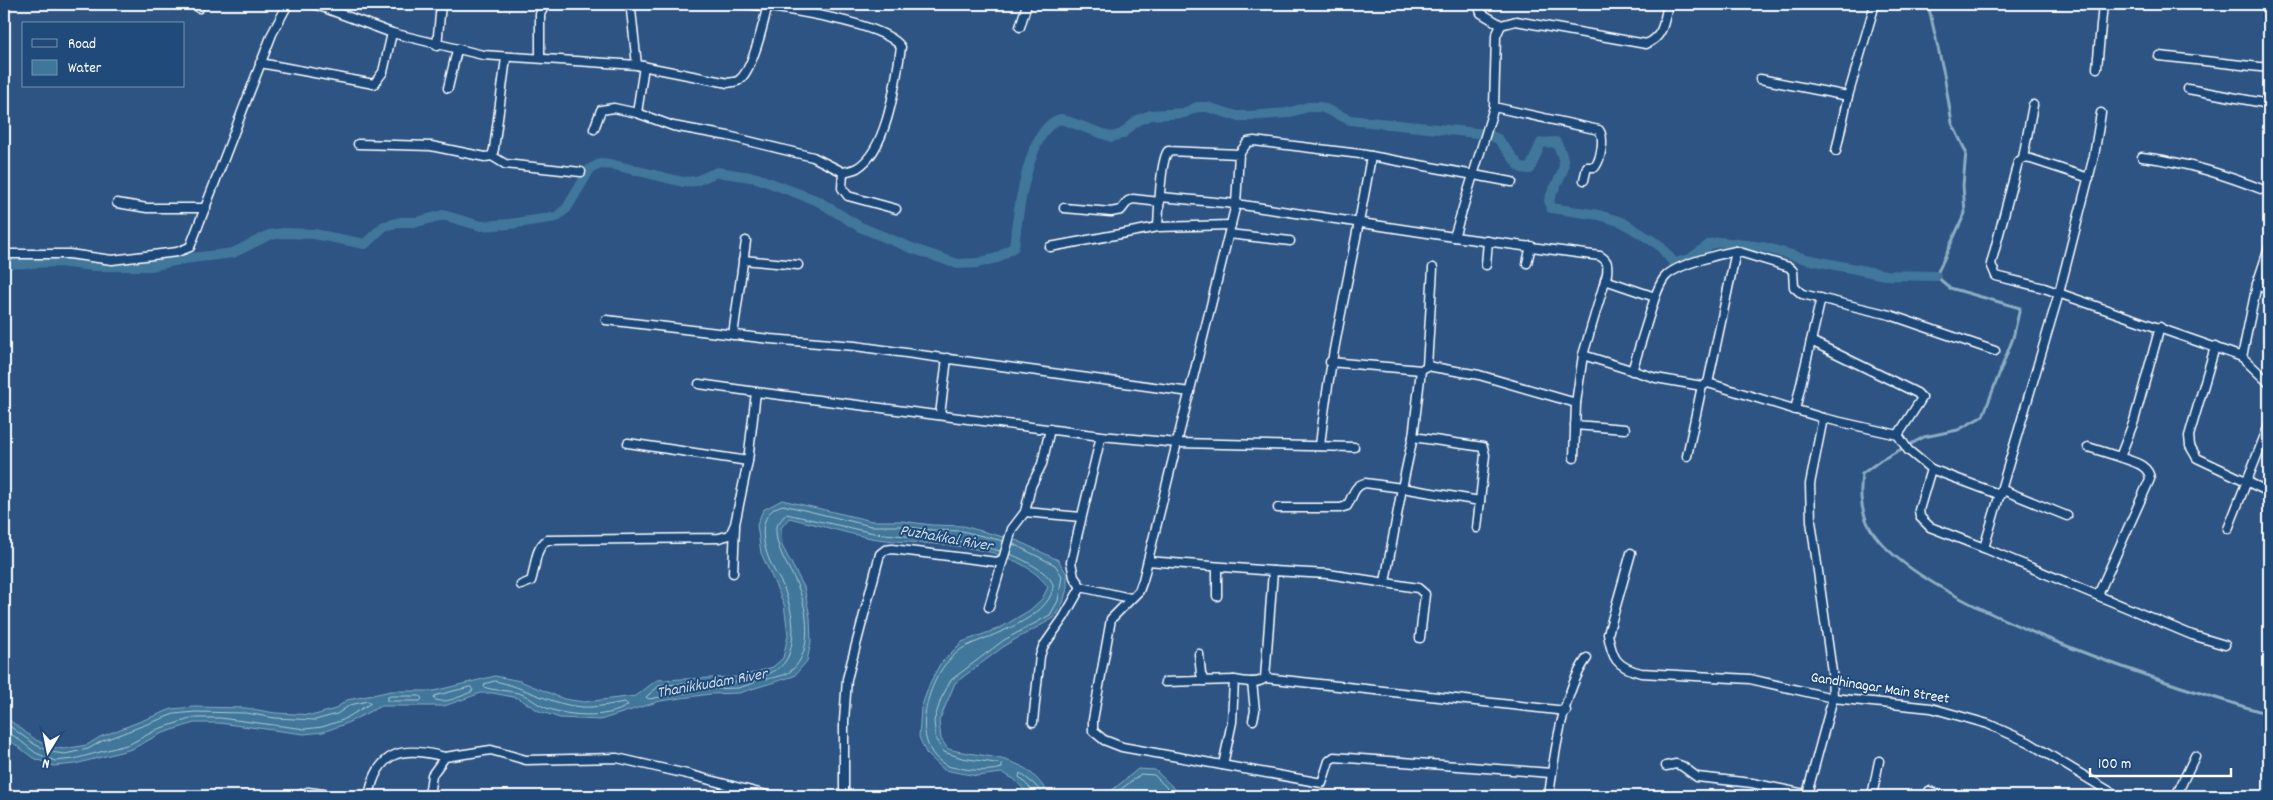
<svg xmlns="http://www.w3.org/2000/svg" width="2273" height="800" viewBox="0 0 2273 800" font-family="Dekko,sans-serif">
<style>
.water{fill:#3f779a;stroke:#8cadc2}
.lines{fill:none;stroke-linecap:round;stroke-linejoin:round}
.shore{stroke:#b2c9d7;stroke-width:1}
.stream{stroke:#8cadc2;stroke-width:3}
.canal{stroke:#3f779a;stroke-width:10}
.minor-casing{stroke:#fff;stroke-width:11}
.minor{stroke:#1f4a7a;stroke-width:8}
.labels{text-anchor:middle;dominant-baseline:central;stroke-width:4;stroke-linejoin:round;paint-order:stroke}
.street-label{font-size:15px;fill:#fff;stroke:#1f4a7a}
.water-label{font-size:16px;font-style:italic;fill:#cfdde6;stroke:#1f4a7a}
</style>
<rect width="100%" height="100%" fill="#2e5484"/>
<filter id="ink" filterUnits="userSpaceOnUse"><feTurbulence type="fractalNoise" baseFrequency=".02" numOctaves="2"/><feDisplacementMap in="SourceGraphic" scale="10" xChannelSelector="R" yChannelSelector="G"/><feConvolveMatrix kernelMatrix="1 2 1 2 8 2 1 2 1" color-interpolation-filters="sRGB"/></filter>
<g filter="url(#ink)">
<!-- water -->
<g class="water">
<path d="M782,500L872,521H902L932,525L963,526L1018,541L1058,560L1067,574V589L1063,603L1054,618L1007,644L955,683L939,721L941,739L948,749C971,755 999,755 1021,766C1033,772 1043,786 1051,796H1030L1014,779L1002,773L977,776L944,770L926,753L919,737L921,708L930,683L940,664L962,642L1000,628L1030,610L1042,599L1048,587C1012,538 925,547 871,538C844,533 817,524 789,518L781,528L782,546L804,587L810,617L811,642L807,661L794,676L739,693L710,694L660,701L600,720L560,718L539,711L518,698L493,693H481L444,706H381L345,724L323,732L304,734L219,723H194L160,734L132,749L75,764L54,766L33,758L4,736V716L36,740L51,747L64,749L87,745L100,737L172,709L194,707L246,708L275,713L315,715L335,709L347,700L368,696L391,691H434L495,676L520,681L564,699L584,702L636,696L657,680L738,677L757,672L773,667L783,658L788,635L784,604L761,553L757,525L763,510Z"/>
<polygon points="1138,769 1155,770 1182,796 1156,796 1147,793 1137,796 1105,796"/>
</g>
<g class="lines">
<!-- shore -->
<g class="shore">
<path d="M1000,551L958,541L874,533L786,514L776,526C775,551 789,565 798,587C808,610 813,652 792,670C786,676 775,677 767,679L764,678L765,675C782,669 789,661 792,642C795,623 790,604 783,586C780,579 775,573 772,566C762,546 755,512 783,505L871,526H902L932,530L962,531L1003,541"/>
<path d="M1010,554C1020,558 1055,574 1053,588C1048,619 990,635 967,646C959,649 949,660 944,666C925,692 911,746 946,765C951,768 959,768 965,769C977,771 991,771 1002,768V764L962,758L944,752L936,740L934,721L941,699L951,680L1004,640L1050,615L1058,601L1062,576L1055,565L1013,544"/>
<polygon points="752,678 755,680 754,683 738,688 710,689 649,699 646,697 660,685 738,682"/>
<path d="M495,681C525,687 551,705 582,707C596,708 612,704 625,702L628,705C609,720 562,716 542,706C534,702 527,695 518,693C507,690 494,691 484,687L485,684Z"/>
<path d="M471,687L473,691C462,696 444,705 434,699L435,696Z"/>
<polygon points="391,696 420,696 422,699 420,701 387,701 387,698"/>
<polyline points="4,722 34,744 50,752 65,754 88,749 102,741 174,714 195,712 246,713 275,718 315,720 337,714 350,705 368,701 371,703 343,720 322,727 305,729 220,718 193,718 158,729 130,744 74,759 55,761 36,753 14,736 4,732"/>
<polyline points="1034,796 1030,788 1019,777 1020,773 1034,784 1045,796"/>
<polyline points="1112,796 1141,774 1154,775 1175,796"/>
</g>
<!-- stream -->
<path class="stream" d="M1928,4L1944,74L1952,123L1966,152L1963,185L1965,213L1936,276L1950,288L2020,308L2013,338L1983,416L1958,430L1924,437L1881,460L1862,474C1860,491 1860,506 1867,522C1903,603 2183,689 2269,714"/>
<!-- canal -->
<path class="canal" d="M4,264L58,262L94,266H150L184,259L233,253L269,235L284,233L314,234L365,244L384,226L401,222H417L443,215L481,226L510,224L556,217L567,208L590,169L600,164L614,165L683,182L696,181L717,172L757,178L818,201L860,227L914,249L958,264L977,263L997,258L1014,247C1017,219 1028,125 1061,119L1112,137L1122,134L1138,120L1151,115L1184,113L1197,107H1207L1237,116H1248L1287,113L1308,107H1321L1350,120L1487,134L1498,139L1521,168L1530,169L1541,143L1556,142C1572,170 1560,173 1549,200L1551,208L1599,215L1622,222L1659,245L1674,263L1690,259L1710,244L1720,242L1763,247L1806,259L1885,275L1936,276"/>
<!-- minor casing -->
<g class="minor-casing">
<g id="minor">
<polyline points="314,4 392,33"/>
<polyline points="632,4 631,10 637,65"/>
<path d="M747,4C779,8 884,22 901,47C896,79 888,150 857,168C853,170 847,171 843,172"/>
<polyline points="1478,4 1481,13 1501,25"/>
<polyline points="199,8 199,4"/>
<polyline points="1020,27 1027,4"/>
<polyline points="437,46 441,4"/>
<polyline points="2159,56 2269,68"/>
<polyline points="540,57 540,14 546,4"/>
<path d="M260,63L374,84L383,72L392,33L483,55L637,65L728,83C732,82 737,82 739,80C753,70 764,21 768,4"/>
<polyline points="2097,68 2103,4"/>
<polyline points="1760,79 1848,96"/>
<polyline points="448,88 457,50"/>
<polyline points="2188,89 2269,104"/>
<path d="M1494,107L1599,130C1605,138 1601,159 1595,167H1587L1584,180"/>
<polyline points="637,113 644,66"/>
<polyline points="594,129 601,110 614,108 637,113 673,126 728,136 813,157 843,172 842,188 848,196 896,209"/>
<polyline points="358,144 431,146 485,157 492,156 494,149 506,58"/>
<polyline points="1836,151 1848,96 1875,4"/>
<polyline points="1239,154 1248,142 1254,141 1360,154 1512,182"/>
<polyline points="492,156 505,164 581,172"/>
<path d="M2142,157C2187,162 2228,176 2269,192"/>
<polyline points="2023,158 2033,105"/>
<polyline points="2089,178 2031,159 2023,158 2018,162 1991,264 1996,276 2044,288 2242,357 2269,383"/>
<polyline points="117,203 147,208 206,208"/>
<polyline points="1064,208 1111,212 1121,210 1128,201 1133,199 1160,202"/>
<path d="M1158,227C1159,212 1160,161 1168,151L1239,154L1236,204L1161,197"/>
<polyline points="1229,234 1290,241"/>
<path d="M1454,237L1494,107L1496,36L1501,25L1516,21L1646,44C1664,37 1664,21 1668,4"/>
<polyline points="1050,247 1158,227 1231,225"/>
<polyline points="4,254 69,254 112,260 177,252 190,247 272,34 288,4"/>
<polyline points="743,260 798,265"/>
<polyline points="1527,263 1531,246"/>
<polyline points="1486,265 1488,241"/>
<path d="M1605,280L1655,297C1658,290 1660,282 1666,276C1678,264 1719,254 1736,251"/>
<polyline points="2257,284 2269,291"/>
<polyline points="606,320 770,339 855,346 1190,392"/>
<polyline points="733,335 746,241"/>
<polyline points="1811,341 1821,298"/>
<polyline points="2215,347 2189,436 2190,446 2197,458 2269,492"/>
<polyline points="2242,357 2257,284 2269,248"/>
<polyline points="1330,362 1421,370"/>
<polyline points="1427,366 1433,268"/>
<polyline points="1632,371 1655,297"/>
<polyline points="1708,383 1736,251 1789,267 1793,271 1794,287 1802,294 1890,315 1995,351"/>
<polyline points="699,384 756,392"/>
<polyline points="1795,410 1811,341 1917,393 1922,398 1898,435"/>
<polyline points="940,415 947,358"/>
<polyline points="1575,425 1625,429"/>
<polyline points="1101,436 1071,562 1074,577 1081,587 1130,598"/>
<polyline points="1413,437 1483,447 1485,455 1477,528"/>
<polyline points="628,443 748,461 756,392 1101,436 1178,443 1354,447"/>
<path d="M1320,446C1330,349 1355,254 1371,156"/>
<polyline points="2088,447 2120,457 2134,421 2160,327"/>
<polyline points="1687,456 1702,386 1708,383 1823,418 1898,435 1908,450 1931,469 1919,510 1920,517 1930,527 1984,548 2192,635 2225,645"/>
<polyline points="1574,458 1576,403"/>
<polyline points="1931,469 2001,495"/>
<polyline points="2003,490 2067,516"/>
<polyline points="1480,501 1402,488 1413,437 1421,370 1427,366 1479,375 1576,403 1583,355 1656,378 1702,386"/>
<path d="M1278,508H1340L1347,506C1353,497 1353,486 1365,483L1402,488L1385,582"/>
<polyline points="1025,512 1081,517"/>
<polyline points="2228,529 2269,425"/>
<polyline points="1984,548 2059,293 2094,156 2101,113"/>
<path d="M1631,553L1608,634C1612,658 1616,667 1641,673L1750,679L1833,698L1931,708L1988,724L2028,742L2117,796"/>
<polyline points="1148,561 1273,571"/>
<polyline points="733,573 735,526"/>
<path d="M521,585L531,581C536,567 534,549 547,540L719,538L730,535L735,524L748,461"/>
<path d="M2098,595L2150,479C2149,464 2132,462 2120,457"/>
<polyline points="1217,596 1217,567"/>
<polyline points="989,607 1012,529 1025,512 1031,486 1042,464 1050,429"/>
<polyline points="1199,654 1201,674 1204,681"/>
<polyline points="1265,678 1566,711"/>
<polyline points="1165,682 1234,680"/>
<polyline points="1252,682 1255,711 1253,720"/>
<polyline points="1033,722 1040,656 1043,647 1064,617 1081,587"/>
<path d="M1223,765L1232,722L1234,680C1244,681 1257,685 1265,678L1273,571L1328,574L1418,588L1425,594L1420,638"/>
<polyline points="1666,766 1676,764 1682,766 1697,777 1752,783 1814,796"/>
<path d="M1551,773L1334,757L1329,761L1322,783L1122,747L1104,740L1093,731V720L1111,619L1139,591L1143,580L1236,204L1454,237L1600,256C1608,261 1608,264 1607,274L1583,355"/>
<polyline points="1929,791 1944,796"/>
<polyline points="1807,794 1833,698 1832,672 1811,521 1810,484 1823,418"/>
<polyline points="297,796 308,792 339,796"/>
<path d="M369,796C378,749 404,746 445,757"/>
<polyline points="429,796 432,775 445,757 491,750 526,760 617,758 691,775 770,796"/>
<polyline points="844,796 844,721 847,679 880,554 885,550 892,549 997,562 1003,559"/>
<path d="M1549,796C1554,755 1563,692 1587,658"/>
<polyline points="1872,796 1879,761"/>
<polyline points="2176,796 2195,756"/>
</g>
</g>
<!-- minor -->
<use href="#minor" class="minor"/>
</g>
</g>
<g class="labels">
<!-- street labels -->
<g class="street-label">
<text transform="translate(1880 689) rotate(9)">Gandhinagar Main Street</text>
</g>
<!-- water labels -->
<g class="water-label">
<text transform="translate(946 539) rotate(10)">Puzhakkal River</text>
<text transform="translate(712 684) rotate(-10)">Thanikkudam River</text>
</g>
</g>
<!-- margin -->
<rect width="2273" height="800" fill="none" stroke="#1f4a7a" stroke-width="20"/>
<rect x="10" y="10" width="2253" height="780" fill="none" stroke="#fff" stroke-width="2" filter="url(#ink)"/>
<!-- legend -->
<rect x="22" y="22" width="162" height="65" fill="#1f4a7a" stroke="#7992af"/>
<rect x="32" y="39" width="25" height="8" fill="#1f4a7a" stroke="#7992af"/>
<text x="68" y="48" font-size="15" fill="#ffffff">Road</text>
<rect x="32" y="60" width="25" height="15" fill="#3f779a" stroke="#7992af"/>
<text x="68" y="72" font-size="15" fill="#ffffff">Water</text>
<!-- north arrow -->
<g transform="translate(48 752) rotate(190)" stroke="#1f4a7a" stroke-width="4" paint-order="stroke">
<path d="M0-4L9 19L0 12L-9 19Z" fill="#ffffff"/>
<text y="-8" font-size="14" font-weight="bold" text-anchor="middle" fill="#ffffff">N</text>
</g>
<!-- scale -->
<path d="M2090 768v8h141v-8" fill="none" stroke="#ffffff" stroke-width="2.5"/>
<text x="2098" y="768" font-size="15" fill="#ffffff" stroke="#1f4a7a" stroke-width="4" paint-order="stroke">100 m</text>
</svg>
